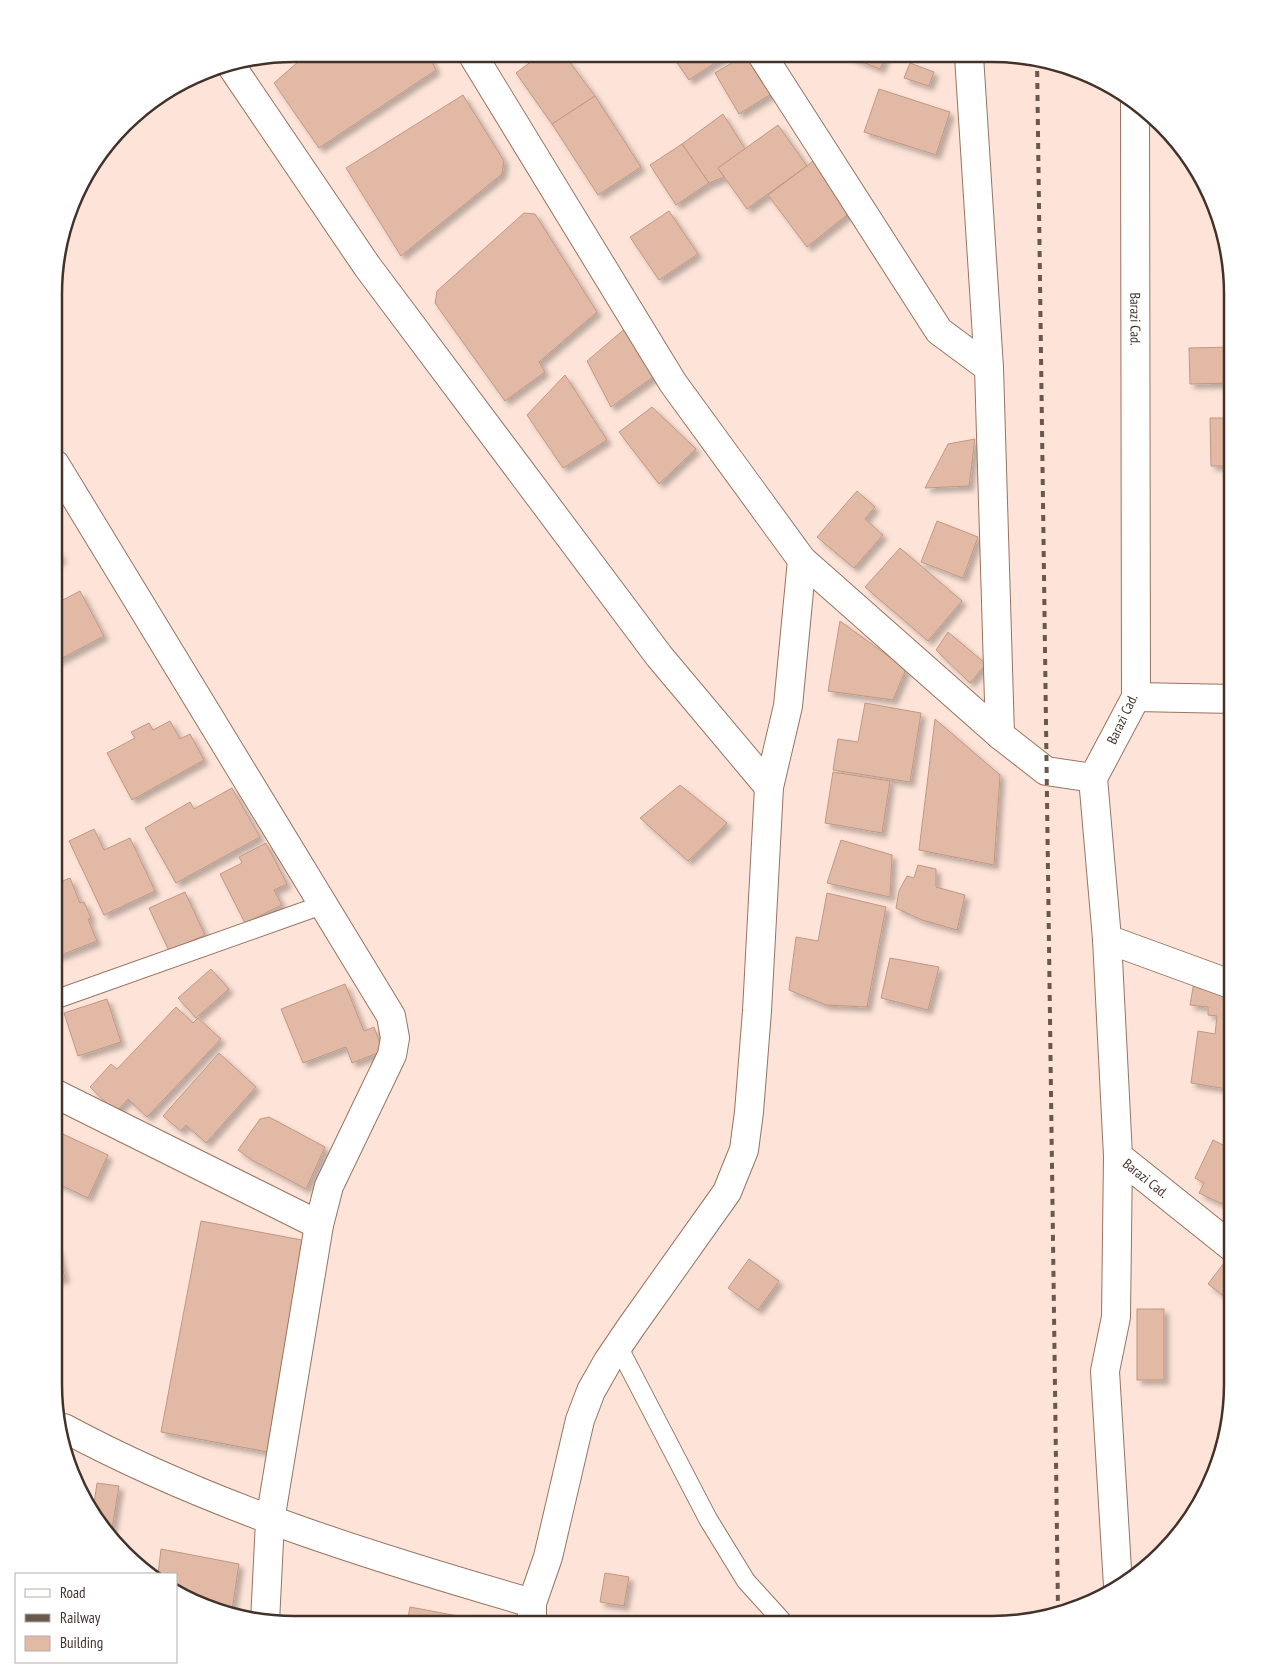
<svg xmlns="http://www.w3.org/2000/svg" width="1287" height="1678" viewBox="0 0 1287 1678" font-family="'PT Sans Narrow',sans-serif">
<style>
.building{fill:#e2b9a5;stroke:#bf9884;filter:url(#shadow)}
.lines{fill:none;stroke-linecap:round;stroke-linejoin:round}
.lane-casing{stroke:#987360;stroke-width:20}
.street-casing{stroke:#987360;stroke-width:30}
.secondary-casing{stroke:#987360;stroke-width:30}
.lane{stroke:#fff;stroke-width:18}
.street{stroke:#fff;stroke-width:28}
.secondary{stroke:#fff;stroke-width:28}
.rail{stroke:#6a574e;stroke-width:4;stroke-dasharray:6 6;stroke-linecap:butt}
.labels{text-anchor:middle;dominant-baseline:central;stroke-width:5;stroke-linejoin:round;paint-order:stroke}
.street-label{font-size:14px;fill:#43322a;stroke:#fff}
.rim{fill:none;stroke:#43322a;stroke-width:2.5}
</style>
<defs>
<filter id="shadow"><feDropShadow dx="4.5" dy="4.5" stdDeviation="2.5" flood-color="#0004"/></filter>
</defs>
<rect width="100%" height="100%" fill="#fee4d8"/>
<!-- building -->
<g class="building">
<polygon points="307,54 428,54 436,70 319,148 274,83"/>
<polygon points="541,54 564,55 595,96 552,124 516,73"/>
<polygon points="672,55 727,55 689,80"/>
<polygon points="745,55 754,55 776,91 739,114 715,73"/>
<polygon points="845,55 886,55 880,69"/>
<polygon points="910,63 934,72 929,86 904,78"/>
<polygon points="879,89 950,112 936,155 864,132"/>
<polygon points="463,95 504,161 502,174 401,256 346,168"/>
<polygon points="595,96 641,167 598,195 552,124"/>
<polygon points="723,114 745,149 718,168 724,177 709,183 682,144"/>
<polygon points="778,125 807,166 747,209 718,168"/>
<polygon points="682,144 709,183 676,205 650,165"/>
<polygon points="816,158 852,211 807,247 768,195 807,166"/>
<polygon points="669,211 698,254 659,280 630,237"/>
<polygon points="524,213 535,214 597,312 539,362 545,372 505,401 435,303 437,291"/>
<polygon points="634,321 663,370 611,407 587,361"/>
<polygon points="1233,347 1233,383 1190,384 1189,348"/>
<polygon points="565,375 607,440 563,468 527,415"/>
<polygon points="652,407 696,449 659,484 619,432"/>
<polygon points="1210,418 1233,418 1233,466 1211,466"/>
<polygon points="975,439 969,486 925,488 948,444"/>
<polygon points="857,491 875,507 865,519 883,535 854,568 817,537"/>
<polygon points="937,521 978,537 963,578 921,562"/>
<polygon points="55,548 62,558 55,563"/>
<polygon points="900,548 962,601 928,641 865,587"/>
<polygon points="80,591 104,636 55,662 55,604"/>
<polygon points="840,621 906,669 893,700 828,691"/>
<polygon points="948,632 986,664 970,683 936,650"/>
<polygon points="865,703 921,713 910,782 833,770 838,739 858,742"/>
<polygon points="935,719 1000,775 994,865 919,850"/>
<polygon points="170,721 180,739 190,734 204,760 132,800 107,753 135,738 131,732 149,723 153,730"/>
<polygon points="833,772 890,781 882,833 825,823"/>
<polygon points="680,785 727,823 688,861 640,818"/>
<polygon points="232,788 260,837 176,883 145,828 190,802 194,809"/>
<polygon points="94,829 104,850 130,838 155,891 104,915 69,841"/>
<polygon points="841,840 892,855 890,897 827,883"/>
<polygon points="266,843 287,884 274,890 282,905 245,923 220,874 242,863 239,857"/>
<polygon points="918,865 936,869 936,887 965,895 957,930 922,920 896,908 899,891 907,876 914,878"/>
<polygon points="70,878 80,903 84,902 91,918 88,919 97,941 56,957 55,954 55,884"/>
<polygon points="185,892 205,935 169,951 149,908"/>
<polygon points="827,893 886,907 867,1007 826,1005 789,990 796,937 818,941"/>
<polygon points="890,958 939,967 928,1010 881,998"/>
<polygon points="211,969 229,989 196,1018 178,998"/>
<polygon points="1194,982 1233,997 1233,1090 1191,1083 1198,1031 1215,1034 1217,1016 1208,1015 1208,1007 1190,1005"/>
<polygon points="345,984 364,1031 374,1027 383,1051 352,1063 346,1047 303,1063 281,1009"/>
<polygon points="107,999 121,1042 78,1056 64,1013"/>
<polygon points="176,1007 193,1023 198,1018 221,1039 147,1117 128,1099 116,1112 90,1087 111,1064 117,1069"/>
<polygon points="219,1053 256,1087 206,1143 186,1125 181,1131 163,1116"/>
<polygon points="269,1117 325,1147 306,1189 252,1160 238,1150 260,1119"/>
<polygon points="54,1130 108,1155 88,1198 54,1182"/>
<polygon points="1213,1140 1233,1150 1233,1209 1199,1193 1204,1183 1195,1178"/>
<polygon points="201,1221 307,1241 268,1452 161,1432"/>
<polygon points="57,1247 65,1278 54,1281 54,1248"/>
<polygon points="749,1259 779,1281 758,1310 728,1288"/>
<polygon points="1224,1263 1233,1269 1233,1303 1208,1284"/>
<rect x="1137" y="1309" width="27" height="71"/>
<polygon points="97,1483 119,1486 112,1529 104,1528 93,1511"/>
<polygon points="161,1549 239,1564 232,1610 176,1589 176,1574 158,1574"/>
<polygon points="605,1573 629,1577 624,1606 600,1602"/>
<polygon points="410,1607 479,1620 479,1623 407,1623"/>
</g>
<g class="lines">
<!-- lane casing -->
<g class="lane-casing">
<g id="lane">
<polyline points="54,1000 322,905"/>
<polyline points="618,1346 708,1519 746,1581 785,1624"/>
</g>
</g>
<!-- street casing -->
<g class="street-casing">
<g id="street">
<polyline points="472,54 673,383 802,560 1000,735 1046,771 1093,778"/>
<polyline points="762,55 939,331 989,368"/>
<polyline points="969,56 989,368 1000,735"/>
<polyline points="230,64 367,266 659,656 769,787"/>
<polyline points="55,464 391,1016 395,1038 392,1055 329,1186 319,1225 270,1521 265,1622"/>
<polyline points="1107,939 1233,985"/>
<polyline points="54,1093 319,1225"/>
<polyline points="1118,1156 1116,1317 1105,1371 1118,1586"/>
<path d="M64,1428C211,1507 372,1557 532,1603"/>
<polyline points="532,1623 532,1603 548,1557 580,1420 591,1391 608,1361 631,1327 727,1192 744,1150 749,1112 757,1011 769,787 788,706 802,560"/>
</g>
</g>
<!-- secondary casing -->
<g class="secondary-casing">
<g id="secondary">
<path id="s1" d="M1135,101L1136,697L1093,778L1107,939L1118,1156L1233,1248"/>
<polyline points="1136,697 1233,699"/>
</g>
</g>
<!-- lane -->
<use href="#lane" class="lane"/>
<!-- street -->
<use href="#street" class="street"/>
<!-- secondary -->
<use href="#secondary" class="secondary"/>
<!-- rail -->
<polyline class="rail" points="1037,59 1058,1609"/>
</g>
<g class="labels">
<!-- street labels -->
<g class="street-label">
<text stroke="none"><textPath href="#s1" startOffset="218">Barazi Cad.</textPath></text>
<text transform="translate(1122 719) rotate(-65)">Barazi Cad.</text>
<text stroke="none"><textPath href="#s1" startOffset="1102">Barazi Cad.</textPath></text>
</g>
</g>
<!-- crop -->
<path d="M0 0H1287V1678H0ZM294 62H992A232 232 0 0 1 1224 294V1384A232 232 0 0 1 992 1616H294A232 232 0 0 1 62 1384V294A232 232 0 0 1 294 62Z" fill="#fff" fill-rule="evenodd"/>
<path class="rim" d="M294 62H992A232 232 0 0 1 1224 294V1384A232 232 0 0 1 992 1616H294A232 232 0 0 1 62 1384V294A232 232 0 0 1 294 62Z"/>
<!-- legend -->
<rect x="15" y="1573" width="162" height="90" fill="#ffffff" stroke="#b4adaa"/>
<rect x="25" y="1589" width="25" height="8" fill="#ffffff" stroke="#b4adaa"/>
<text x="60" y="1598" font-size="15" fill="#43322a">Road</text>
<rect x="25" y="1614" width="25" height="8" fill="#6a574e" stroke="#b4adaa"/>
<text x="60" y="1623" font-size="15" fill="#43322a">Railway</text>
<rect x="25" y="1636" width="25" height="15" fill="#e2b9a5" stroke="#b4adaa"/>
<text x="60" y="1648" font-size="15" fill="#43322a">Building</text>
</svg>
